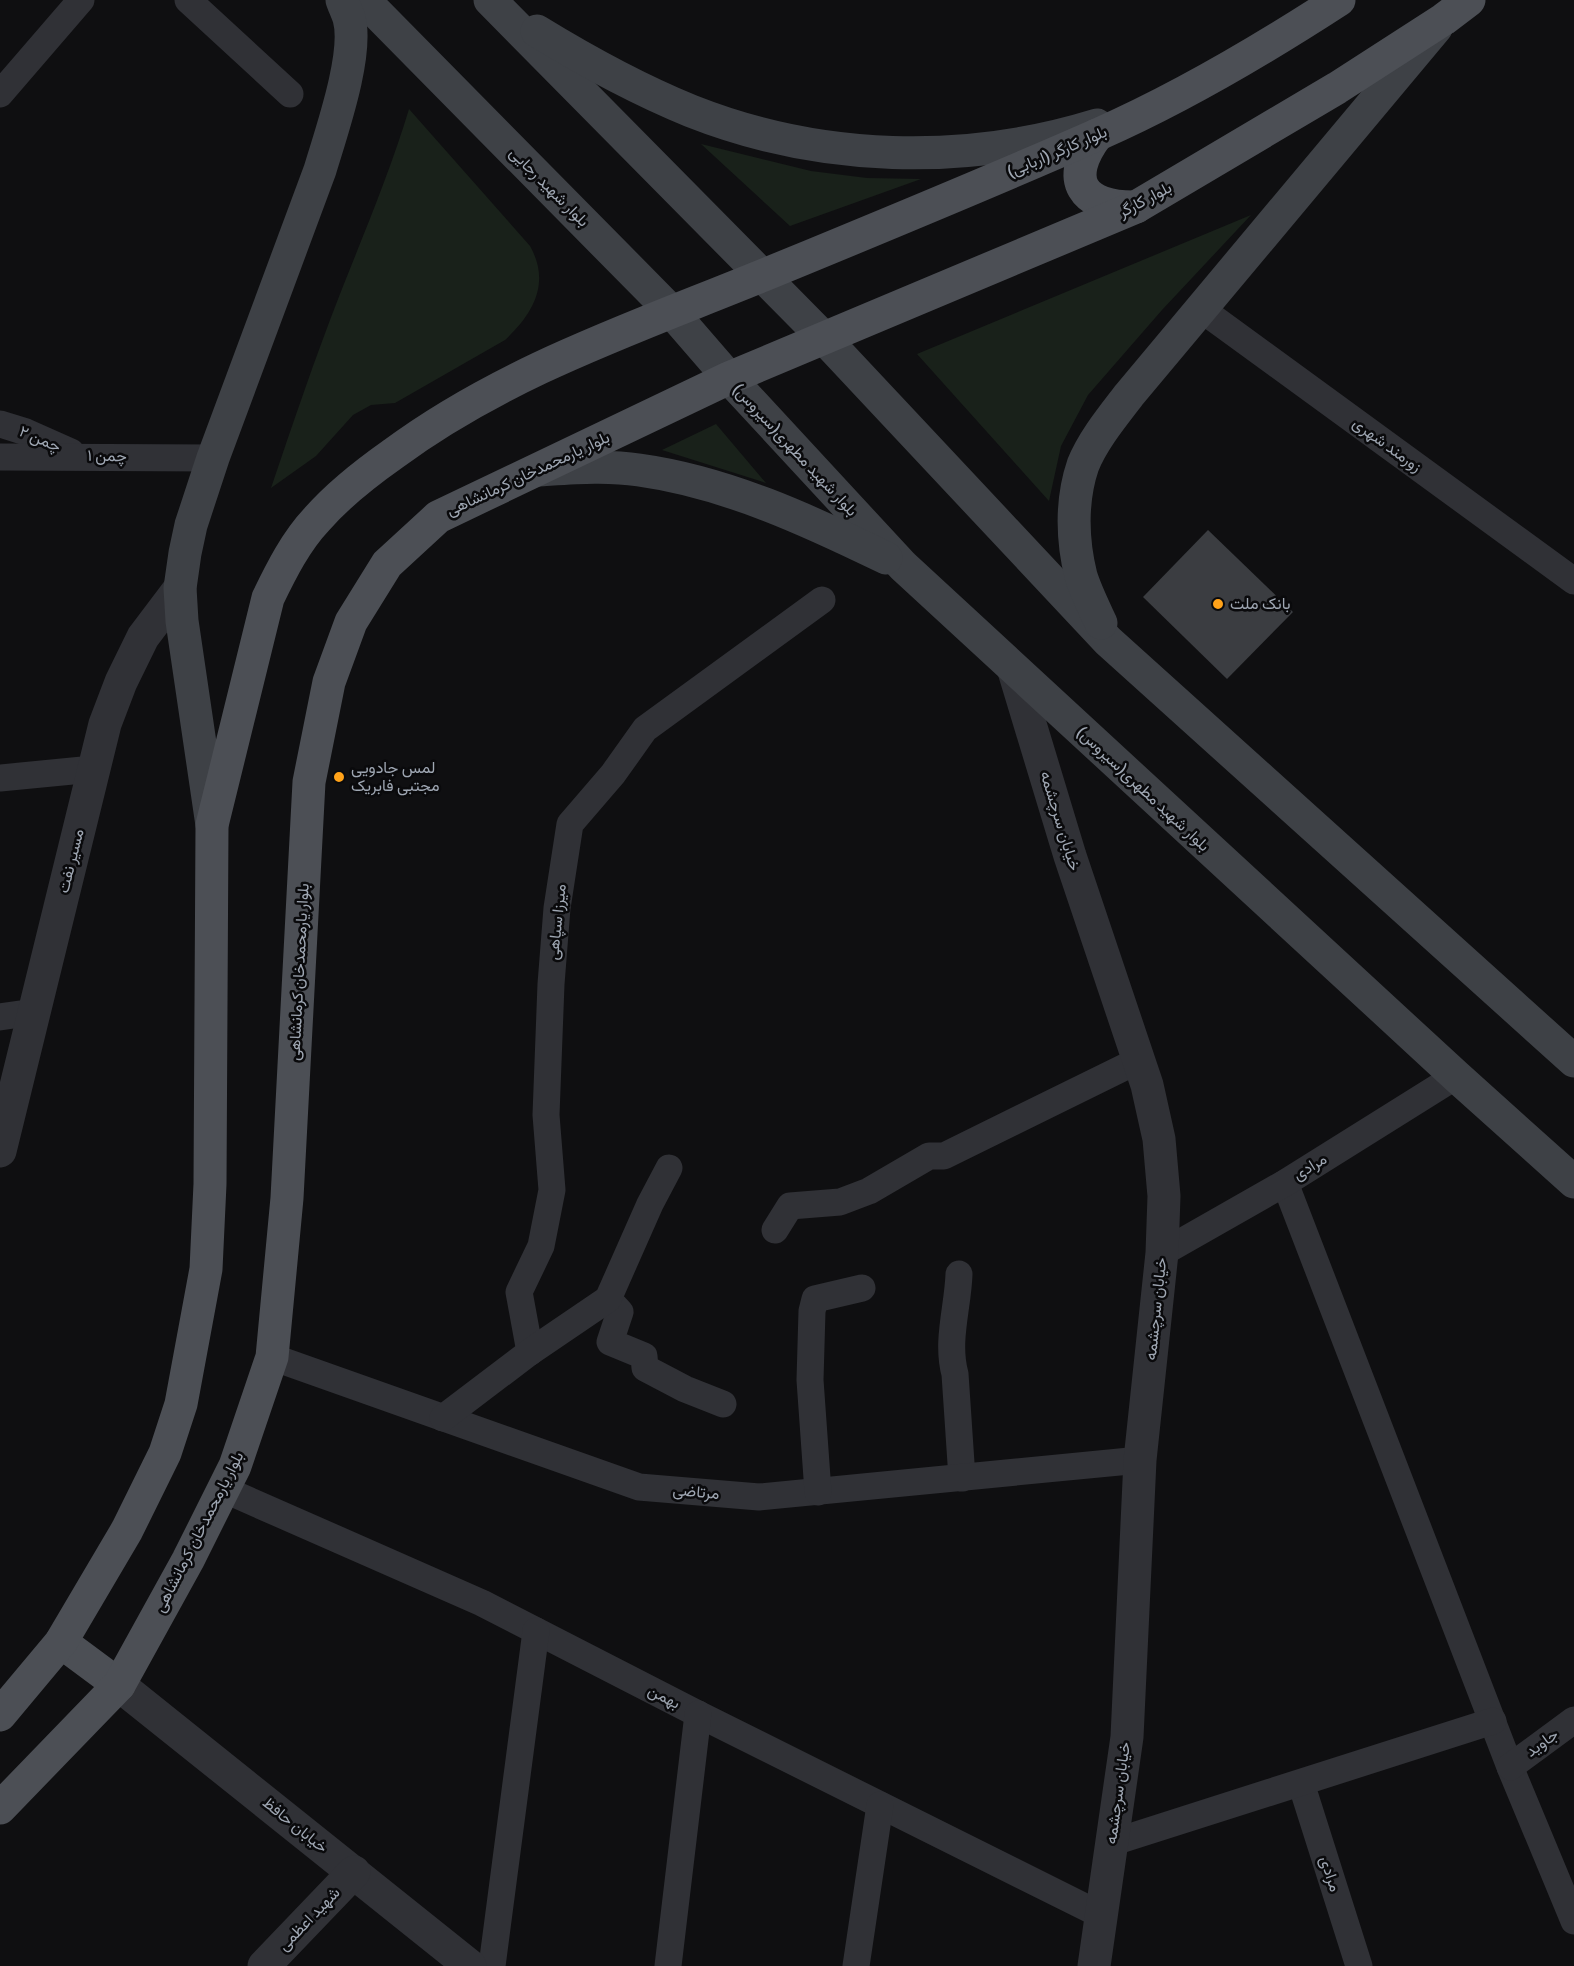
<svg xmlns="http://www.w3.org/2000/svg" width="1574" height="1966" viewBox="0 0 1574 1966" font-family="Signika,Vazirmatn,sans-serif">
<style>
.green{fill:#19211a}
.building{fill:#3b3d41}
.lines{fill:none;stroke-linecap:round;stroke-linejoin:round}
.minor{stroke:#303136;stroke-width:27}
.tertiary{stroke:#303136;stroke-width:33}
.secondary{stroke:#3e4146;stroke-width:33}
.primary{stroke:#4c4f55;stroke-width:33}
.poi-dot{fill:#ffa219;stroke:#0a0a0c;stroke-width:2}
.labels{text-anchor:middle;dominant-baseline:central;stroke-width:5;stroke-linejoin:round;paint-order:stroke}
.street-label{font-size:16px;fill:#9fa7b3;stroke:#0a0a0c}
.poi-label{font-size:16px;fill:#9fa7b3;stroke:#0a0a0c;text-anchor:start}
</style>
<rect width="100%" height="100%" fill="#0f0f11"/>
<!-- green -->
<g class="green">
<path d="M409,109L530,246C551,283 533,314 505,340L395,403L371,405L353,415L316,456L271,488C293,423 315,358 340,294C364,233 390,172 409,109Z"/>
<polygon points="701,144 811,171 867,178 921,179 790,226"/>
<polygon points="1251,215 1162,310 1088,395 1061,446 1049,501 917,354"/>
<polygon points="716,424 766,483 662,450"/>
</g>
<!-- building -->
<polygon class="building" points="1208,530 1293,612 1227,679 1143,597"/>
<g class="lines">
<!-- minor -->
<g class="minor">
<polyline points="188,0 290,94"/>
<polyline points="0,94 81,0"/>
<polyline points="1201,309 1574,581"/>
<polyline points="0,424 26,432 71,452"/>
<polyline points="0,457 213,458"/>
<polyline points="0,778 93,769"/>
<polyline points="0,1017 34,1012"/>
<polyline points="1285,1183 1510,1767 1574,1921"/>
<polyline points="775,1230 790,1206 840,1202 869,1191 929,1156 944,1156 1139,1060"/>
<polyline points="1162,1253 1285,1183 1456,1076"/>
<path d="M959,1274C958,1307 946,1341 955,1374L962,1478"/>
<polyline points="608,1299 620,1312 610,1342 644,1356 645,1368 685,1389 723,1404"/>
<polyline points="530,1352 519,1292 541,1246 552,1190 546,1115 551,984 557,908 570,824 613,774 645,729 822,600"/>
<polyline points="272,1357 639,1487 759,1497 1140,1460"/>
<polyline points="443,1418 530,1352 608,1299 650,1204 669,1168"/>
<polyline points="223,1489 482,1603 698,1714 1101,1915"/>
<polyline points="818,1492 810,1380 812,1311 815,1299 862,1288"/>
<polyline points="1510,1767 1574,1720"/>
<polyline points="1301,1783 1359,1966"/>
<polyline points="1111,1843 1493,1721"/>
<polyline points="492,1966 536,1631"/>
<polyline points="668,1966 698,1714"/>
<polyline points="856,1966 880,1805"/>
</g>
<!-- tertiary -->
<g class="tertiary">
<polyline points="1014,671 1070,856 1147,1085 1159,1139 1164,1196 1162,1253 1140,1460 1127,1737 1094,1966"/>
<polyline points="0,1151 105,724 121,682 143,637 180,588"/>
<polyline points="119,1685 470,1966"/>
<polyline points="264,1966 354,1872"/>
</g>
<!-- secondary -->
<g class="secondary">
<polyline points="364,0 671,311 729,378 903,566 1456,1076 1574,1182"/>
<polyline points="490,0 823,337 1108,641 1574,1061"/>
<path d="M537,31C586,61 637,89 691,111C820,162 964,166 1097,125"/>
<path d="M538,470C572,468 606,465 639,470C726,482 808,520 886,558"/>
<path d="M1101,623C1094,608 1086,592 1081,576C1072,540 1071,500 1083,465C1093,440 1113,416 1129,395L1436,28"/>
<path d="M212,825L182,621L180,588L185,553L191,525L213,458L320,170C331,133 359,54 349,18C347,12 344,6 342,0"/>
</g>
<!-- primary -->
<g class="primary">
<path d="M1097,135C1063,180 1082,208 1136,207"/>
<polyline points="61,1642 119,1685"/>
<path d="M0,1715L61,1642L127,1530L165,1453L181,1404L206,1269L210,1184L212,825L268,598C281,571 296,541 317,519C339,494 366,473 393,454C505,371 637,327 764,275C876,229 988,183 1099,134C1183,97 1262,50 1339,0"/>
<polyline points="0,1808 119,1685 188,1560 235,1466 272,1357 287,1198 309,782 329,682 351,622 387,564 438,517 729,378 1136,207 1337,88 1444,19 1469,0"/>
</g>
</g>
<!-- markers -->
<g class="poi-dot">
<circle cx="1218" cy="604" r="6"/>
<circle cx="339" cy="777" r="6"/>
</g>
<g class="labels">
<!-- street labels -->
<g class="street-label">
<text transform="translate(1057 152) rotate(-23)">بلوار کارگر (اربابی)</text>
<text transform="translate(549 187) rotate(45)">بلوار شهید رجایی</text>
<text transform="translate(1145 200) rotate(-28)">بلوار کارگر</text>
<text transform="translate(40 439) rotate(23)">چمن ۲</text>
<text transform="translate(1387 445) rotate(36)">زورمند شهری</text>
<text transform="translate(795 450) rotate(47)">بلوار شهید مطهری(سیروس)</text>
<text transform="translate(107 456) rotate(1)">چمن ۱</text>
<text transform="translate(528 474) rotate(-25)">بلوار یارمحمدخان کرمانشاهی</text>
<text transform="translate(1143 789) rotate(43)">بلوار شهید مطهری(سیروس)</text>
<text transform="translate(1060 821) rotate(73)">خیابان سرچشمه</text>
<text transform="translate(71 861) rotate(-76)">مسیر نفت</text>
<text transform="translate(557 922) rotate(-84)">میرزا سپاهی</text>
<text transform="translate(299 972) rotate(-87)">بلوار یارمحمدخان کرمانشاهی</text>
<text transform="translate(1310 1167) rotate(-32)">مرادی</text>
<text transform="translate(1156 1309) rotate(-84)">خیابان سرچشمه</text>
<text transform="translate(696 1492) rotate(5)">مرتاضی</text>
<text transform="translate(199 1532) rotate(-63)">بلوار یارمحمدخان کرمانشاهی</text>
<text transform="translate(664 1697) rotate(27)">بهمن</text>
<text transform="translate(1542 1743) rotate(-36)">جاوید</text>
<text transform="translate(1118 1793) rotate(-82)">خیابان سرچشمه</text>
<text transform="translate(295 1825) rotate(39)">خیابان حافظ</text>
<text transform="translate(1330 1874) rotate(72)">مرادی</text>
<text transform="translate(309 1919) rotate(-46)">شهید اعظمی</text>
</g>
<!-- poi labels -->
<g class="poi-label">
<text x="1230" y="604">بانک ملت</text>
<text x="351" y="768">لمس جادویی<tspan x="351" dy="18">مجتبی فابریک</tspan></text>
</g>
</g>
</svg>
